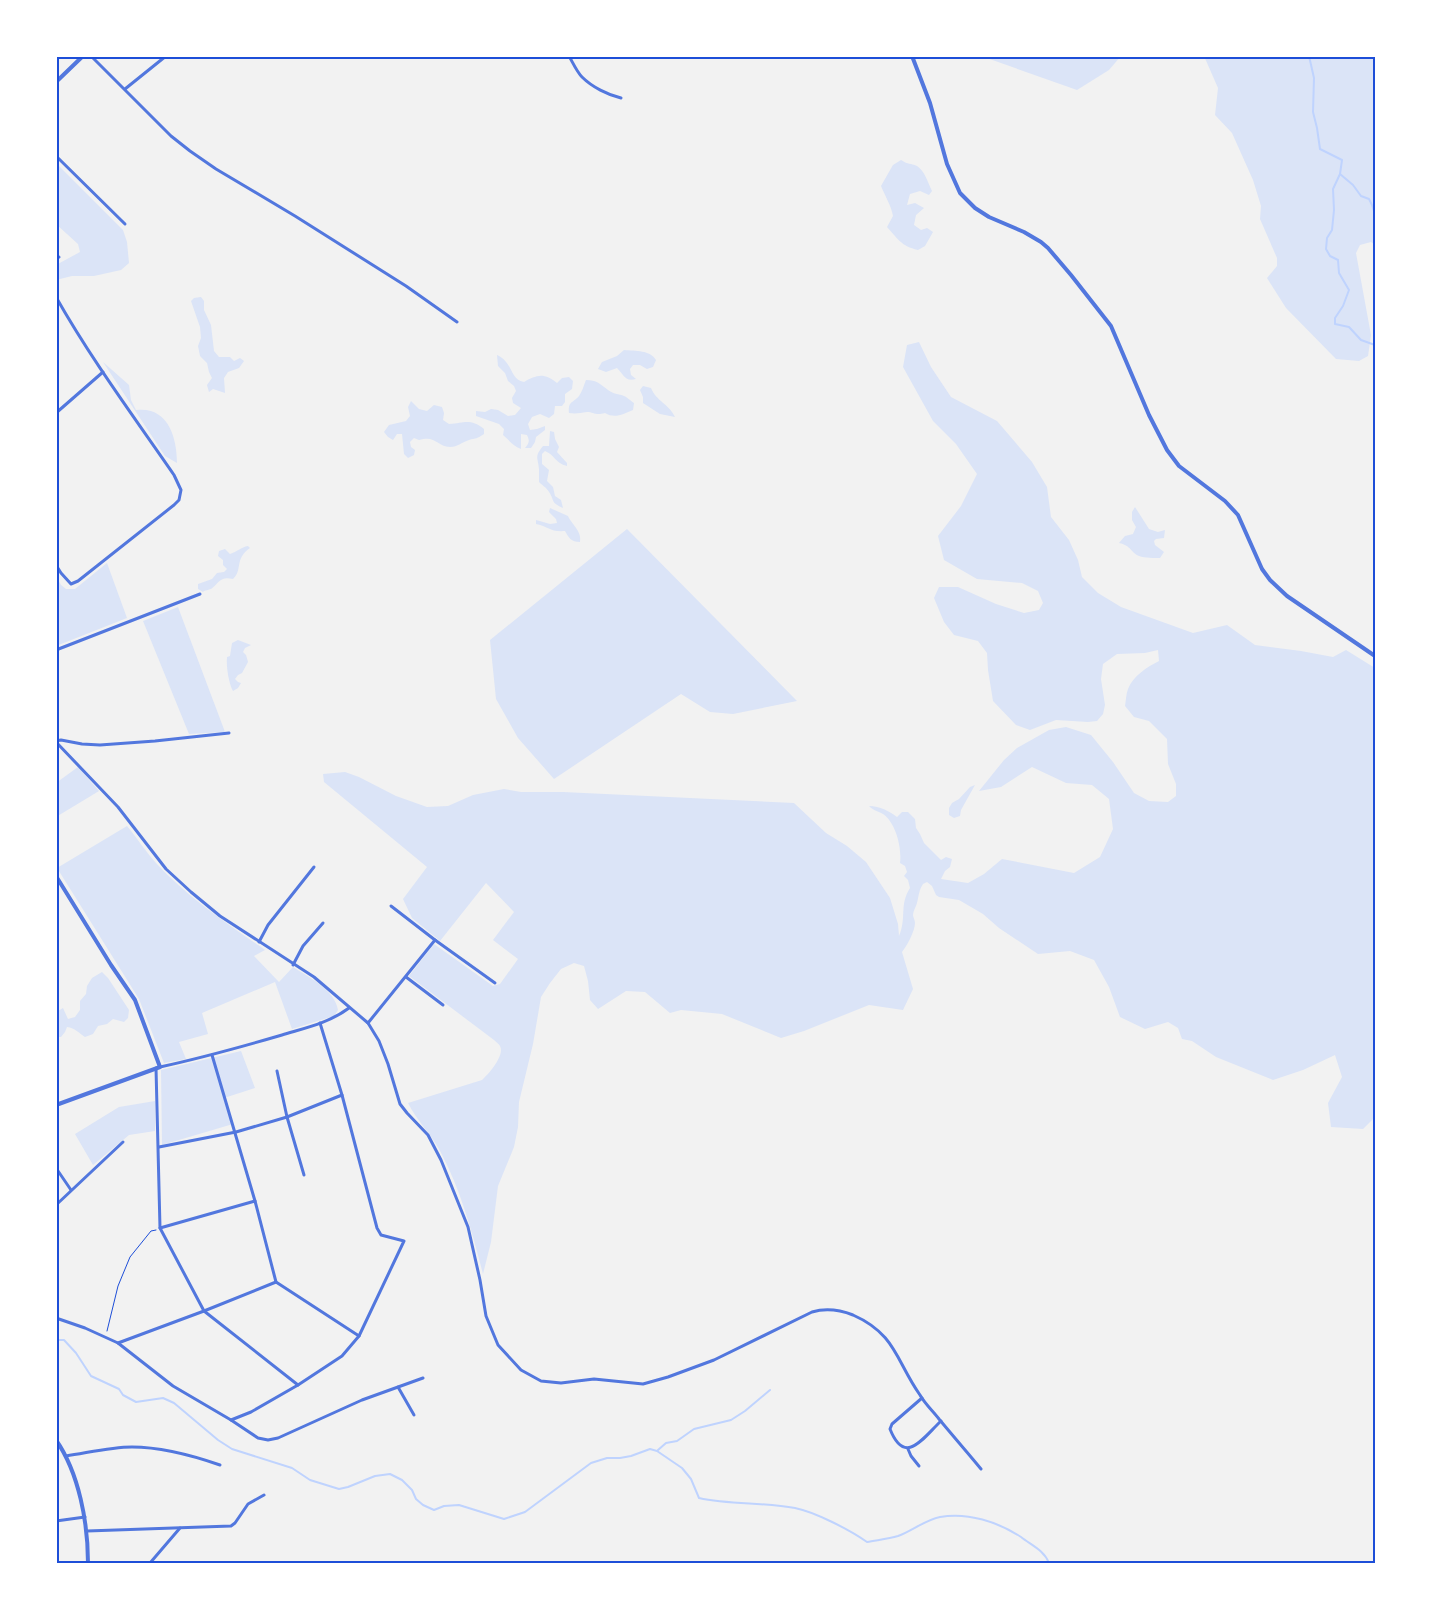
<svg xmlns="http://www.w3.org/2000/svg" width="1431" height="1619" viewBox="0 0 1431 1619" font-family="'IBM Plex Sans',sans-serif">
<style>
.green{fill:#dbe4f7}
.lines{fill:none;stroke-linecap:round;stroke-linejoin:round}
.stream{stroke:#bfd3fe;stroke-width:2}
.path{stroke:#1d4ed8;stroke-width:1}
.minor{stroke:#5277de;stroke-width:3}
.tertiary{stroke:#5277de;stroke-width:4}
.neatline{fill:none;stroke:#1d4ed8;stroke-width:2}
</style>
<rect width="100%" height="100%" fill="#f2f2f2"/>
<!-- green -->
<g class="green">
<polygon points="981,56 1121,56 1109,70 1077,90"/>
<polygon points="1204,56 1375,56 1375,245 1371,242 1360,245 1356,253 1371,335 1368,356 1359,361 1336,359 1286,308 1267,278 1277,266 1277,258 1260,219 1261,206 1253,180 1232,133 1215,115 1218,88"/>
<path d="M901,160C909,165 910,163 917,166C925,171 928,183 932,191L929,195L920,191L910,194L907,205L915,203L924,208L916,215L914,225L921,230L927,228L933,232L925,246L918,250C901,246 898,239 887,227L893,216C891,205 885,196 881,186L893,165Z"/>
<polygon points="56,163 123,230 127,242 129,263 121,270 94,276 72,276 56,280 56,265 80,252 78,244 56,224"/>
<polygon points="201,297 204,301 204,310 211,325 214,351 219,357 230,357 234,361 240,358 244,361 239,368 228,372 224,378 225,393 213,389 209,392 207,385 212,378 209,372 207,363 200,356 198,346 201,338 200,327 191,301 194,298"/>
<path d="M919,342L931,367L951,397L997,421L1032,462L1047,487L1051,517L1069,540L1078,560L1082,577L1098,593L1121,607L1193,633L1227,625L1255,645L1301,651L1333,657L1346,650L1375,668V1117L1363,1129L1331,1127L1328,1103L1342,1077L1335,1055L1303,1070L1273,1080L1216,1057L1192,1041L1182,1039L1178,1028L1168,1022L1145,1029L1120,1017L1109,987L1094,960L1070,951L1038,954L999,928L983,914L959,900L939,897L936,895L932,886L927,882L923,884C919,890 919,895 917,903C916,907 913,911 913,915C913,917 915,920 915,923C915,931 907,946 902,952L913,989L903,1010L869,1005L804,1031L781,1038L722,1014L681,1010L670,1013L645,992L626,991L598,1009L590,1000L588,981L584,966L574,963L561,969L550,983L541,997L533,1044L519,1102L518,1127L514,1147L498,1186L491,1242L483,1274C472,1232 461,1190 440,1151C431,1134 417,1121 408,1103L482,1080C489,1074 505,1055 500,1046C499,1044 496,1042 494,1040L409,976L434,944L493,986L500,984L518,959L493,940L514,912L486,883L440,941L412,918L403,899L427,867L324,782L323,774L345,772L359,777L396,796L427,807L448,806L473,795L504,789L521,792H563L794,803L826,833L847,846L866,862L890,898L898,924L899,936C907,918 899,905 910,888L908,880L904,876L907,872L905,866L900,863C902,848 896,823 883,814C878,811 874,811 869,806C880,806 889,811 897,817L902,812H908L915,819L916,828L920,834L924,843L941,860L946,857L952,859L950,867L945,871L941,879L968,883L984,874L1002,859L1074,873L1100,857L1113,829L1109,799L1092,785L1066,783L1032,767L1001,787L979,791L1004,760L1017,748L1049,730L1066,727L1091,735L1113,762L1134,793L1149,801L1168,802L1176,796V784L1168,764L1167,739L1149,721L1134,717L1125,706C1126,700 1126,694 1128,689C1133,676 1147,667 1159,661L1158,650L1145,653L1117,654L1103,664L1101,679L1105,705L1103,714L1097,721L1088,722L1056,720L1030,730L1016,725L993,701L988,670L987,653L978,641L954,635L944,622L934,598L939,587H958L996,604L1024,613L1039,610L1043,603L1038,591L1022,583L977,579L944,560L938,536L961,506L977,474L956,444L933,421L903,367L907,345Z"/>
<path d="M624,350C636,351 650,350 656,360L653,367L647,369L640,365H633L630,369L631,375L636,379C625,382 624,375 617,368L606,372L598,369L602,362L617,356Z"/>
<path d="M497,355C514,363 509,379 524,382C537,374 545,373 557,383L562,378L569,377L573,381L572,389L565,394V402L562,406H555L554,414L549,418L540,414L532,417L528,424L530,430L537,429L545,426V430L536,437L535,442L531,448H525C529,443 530,441 527,435L521,434V449C513,446 509,440 503,435L504,429L499,424L476,416V411L485,412L491,409L498,410L508,416L515,415L521,408L513,403L512,398L516,391L514,386L508,381L505,373L498,366Z"/>
<path d="M103,362L129,385L131,400L136,410C168,406 177,437 177,463L165,456Z"/>
<path d="M586,380C597,380 600,384 608,390C613,394 619,394 624,396C627,397 631,401 634,403L633,410C623,414 615,419 605,413C595,416 594,412 587,412C580,413 576,414 569,413C568,401 572,404 579,396C582,392 584,385 586,380Z"/>
<path d="M643,386L651,388C657,402 668,403 675,417L660,414L643,403V397L640,390Z"/>
<path d="M411,401L419,409L427,411L434,405L442,407L444,413L443,420L449,424C465,423 470,418 484,429V434C477,439 476,438 469,440C462,442 458,447 450,447C436,446 436,435 419,440L414,438L410,442L411,447L415,450L414,455L408,458L404,454L402,434H397L393,440L388,437L384,432L389,425L406,421L410,416L408,407Z"/>
<path d="M550,431L554,432L555,439L559,447L557,452L567,463V466C555,463 555,455 545,451L542,454V464L549,470L547,481L553,487L555,496L561,500L563,508C550,502 555,501 549,492C547,488 542,485 539,482C539,478 539,473 539,469C538,457 534,457 543,446H549Z"/>
<path d="M1135,507L1149,529L1158,532L1165,530L1164,538L1156,539L1154,541L1155,545L1164,552L1160,558C1154,558 1145,558 1139,556C1130,552 1132,546 1119,543L1125,536L1133,534L1136,527L1132,520V512Z"/>
<path d="M550,508L568,516C572,525 582,531 580,542C571,542 569,538 565,531C549,532 550,527 536,524V520L550,524L557,523L556,519L549,512Z"/>
<polygon points="627,529 797,701 733,714 710,712 681,694 554,779 518,738 496,699 490,640"/>
<path d="M248,546L250,548C234,559 243,570 233,579C220,576 220,582 211,589C211,589 203,591 203,592L198,589V584L212,579L217,573L224,572L227,569L223,565V560L218,556L219,551L225,549L230,554C237,552 241,547 248,546Z"/>
<polygon points="107,563 127,618 56,646 56,576 61,585 66,589 75,589"/>
<polygon points="178,607 225,732 189,734 143,621"/>
<path d="M238,640L251,645L245,648L243,652L246,655L248,662L242,673L238,675L235,679L238,682L241,683L238,688L233,691C229,684 226,667 227,657L230,656L232,643Z"/>
<polygon points="78,767 99,791 56,817 56,783"/>
<polygon points="975,785 961,810 960,816 954,818 949,815 949,808 952,803 959,799 970,787"/>
<path d="M127,826C137,838 146,852 156,863C186,896 229,925 265,950L254,956L279,982L293,967C309,977 335,990 338,1010L334,1016L292,1029L275,982L202,1013L208,1034L179,1042L186,1059L164,1063L139,999L57,868Z"/>
<path d="M102,972L108,978L129,1010L128,1018L124,1022L113,1019L107,1024L98,1026L93,1034L85,1037C79,1033 75,1028 67,1027L65,1032L61,1037H56C56,1027 61,1022 58,1011L63,1008L68,1019L75,1017L80,1010V1001L86,994L87,986L92,978Z"/>
<polygon points="241,1051 255,1088 224,1098 233,1124 162,1145 161,1070"/>
<polygon points="155,1101 155,1131 129,1135 93,1165 75,1134 119,1107"/>
</g>
<g class="lines">
<!-- stream -->
<g class="stream">
<polyline points="1309,56 1314,78 1313,112 1317,128 1320,149 1342,160 1340,174 1333,189 1334,210 1332,230 1327,238 1326,249 1330,256 1338,260 1339,273 1349,290 1343,306 1335,318 1335,324 1349,327 1361,340 1375,345"/>
<polyline points="1340,174 1353,185 1361,196 1369,199 1372,205 1375,214"/>
<path d="M56,1340H64L76,1353L91,1376L119,1389L123,1395L136,1402L163,1398L174,1403L218,1440L232,1449L292,1468L310,1480L339,1489L348,1487L375,1476L390,1474L402,1480L412,1490L416,1499L423,1505L434,1510L444,1506L459,1505L504,1519L525,1512L591,1463L607,1458H620L631,1456L650,1449L657,1451L682,1468L691,1479L699,1498C730,1505 763,1502 795,1508C815,1512 850,1530 867,1542C877,1540 888,1539 898,1536C912,1531 925,1520 940,1517C968,1512 998,1522 1021,1537C1031,1545 1044,1550 1049,1563"/>
<polyline points="658,1450 666,1443 677,1441 694,1429 731,1420 745,1411 770,1390"/>
</g>
<!-- path -->
<polyline class="path" points="107,1331 118,1286 130,1257 151,1231 156,1230"/>
<!-- minor -->
<g class="minor">
<polyline points="91,56 171,136 190,151 216,169 295,216 406,286 457,322"/>
<path d="M569,56C573,63 577,72 582,77C592,87 608,95 621,98"/>
<polyline points="125,89 166,56"/>
<polyline points="56,156 125,224"/>
<polyline points="56,259 59,257"/>
<path d="M56,297C91,359 134,417 174,475L181,490L179,500L174,505L78,581L71,584L61,573L56,565"/>
<polyline points="56,413 103,372"/>
<polyline points="56,650 200,594"/>
<polyline points="56,741 61,740 82,744 100,745 155,741 229,733"/>
<path d="M56,742L118,807L166,869L191,892L220,916L314,977L368,1023L379,1041L388,1064L400,1104L407,1113L428,1135L441,1160L468,1227L480,1280L486,1316L498,1345L521,1370L541,1381L561,1383L594,1379L643,1384L668,1377L714,1360L812,1312C826,1308 840,1310 853,1315C896,1334 896,1361 920,1395C925,1404 933,1411 939,1419C953,1436 967,1452 981,1469"/>
<polyline points="391,906 435,940 495,983"/>
<polyline points="259,942 268,925 314,867"/>
<polyline points="293,965 303,946 323,923"/>
<polyline points="406,977 443,1005"/>
<polyline points="368,1023 435,940"/>
<polyline points="212,1055 255,1201 276,1282 359,1336"/>
<path d="M160,1067C201,1058 241,1047 282,1035C305,1028 329,1023 349,1008"/>
<polyline points="156,1068 160,1228 204,1311 298,1385"/>
<polyline points="277,1071 287,1117 304,1175"/>
<polyline points="159,1147 236,1132 287,1117 342,1095"/>
<polyline points="56,1168 71,1190"/>
<polyline points="56,1205 123,1142"/>
<polyline points="160,1228 255,1201"/>
<polyline points="56,1318 85,1328 118,1343 173,1386 231,1420 258,1438 268,1440 278,1438 362,1400 423,1378"/>
<polyline points="118,1343 204,1311 276,1282"/>
<polyline points="398,1387 414,1415"/>
<path d="M922,1398L892,1424L890,1429C905,1467 923,1438 941,1421"/>
<polyline points="231,1420 251,1412 298,1385 342,1356 359,1336 404,1241 381,1235 377,1228 342,1095 320,1023"/>
<polyline points="908,1449 911,1456 919,1466"/>
<path d="M66,1456C87,1453 110,1447 132,1447C159,1447 194,1456 220,1465"/>
<polyline points="56,1521 85,1517"/>
<polyline points="87,1531 231,1526 235,1523 248,1504 264,1495"/>
<polyline points="150,1563 180,1528"/>
</g>
<!-- tertiary -->
<g class="tertiary">
<polyline points="912,56 930,103 947,164 960,193 975,208 989,217 1024,232 1041,242 1048,248 1071,275 1111,326 1149,415 1167,450 1179,466 1225,501 1238,515 1262,569 1270,580 1287,596 1375,656"/>
<polyline points="56,82 83,56"/>
<polyline points="56,876 111,965 135,1000 160,1067 56,1105"/>
<path d="M56,1440C79,1473 88,1523 88,1563"/>
</g>
</g>
<!-- border -->
<rect width="1431" height="1619" fill="none" stroke="#ffffff" stroke-width="115"/>
<rect x="58" y="58" width="1316" height="1504" class="neatline"/>
</svg>
